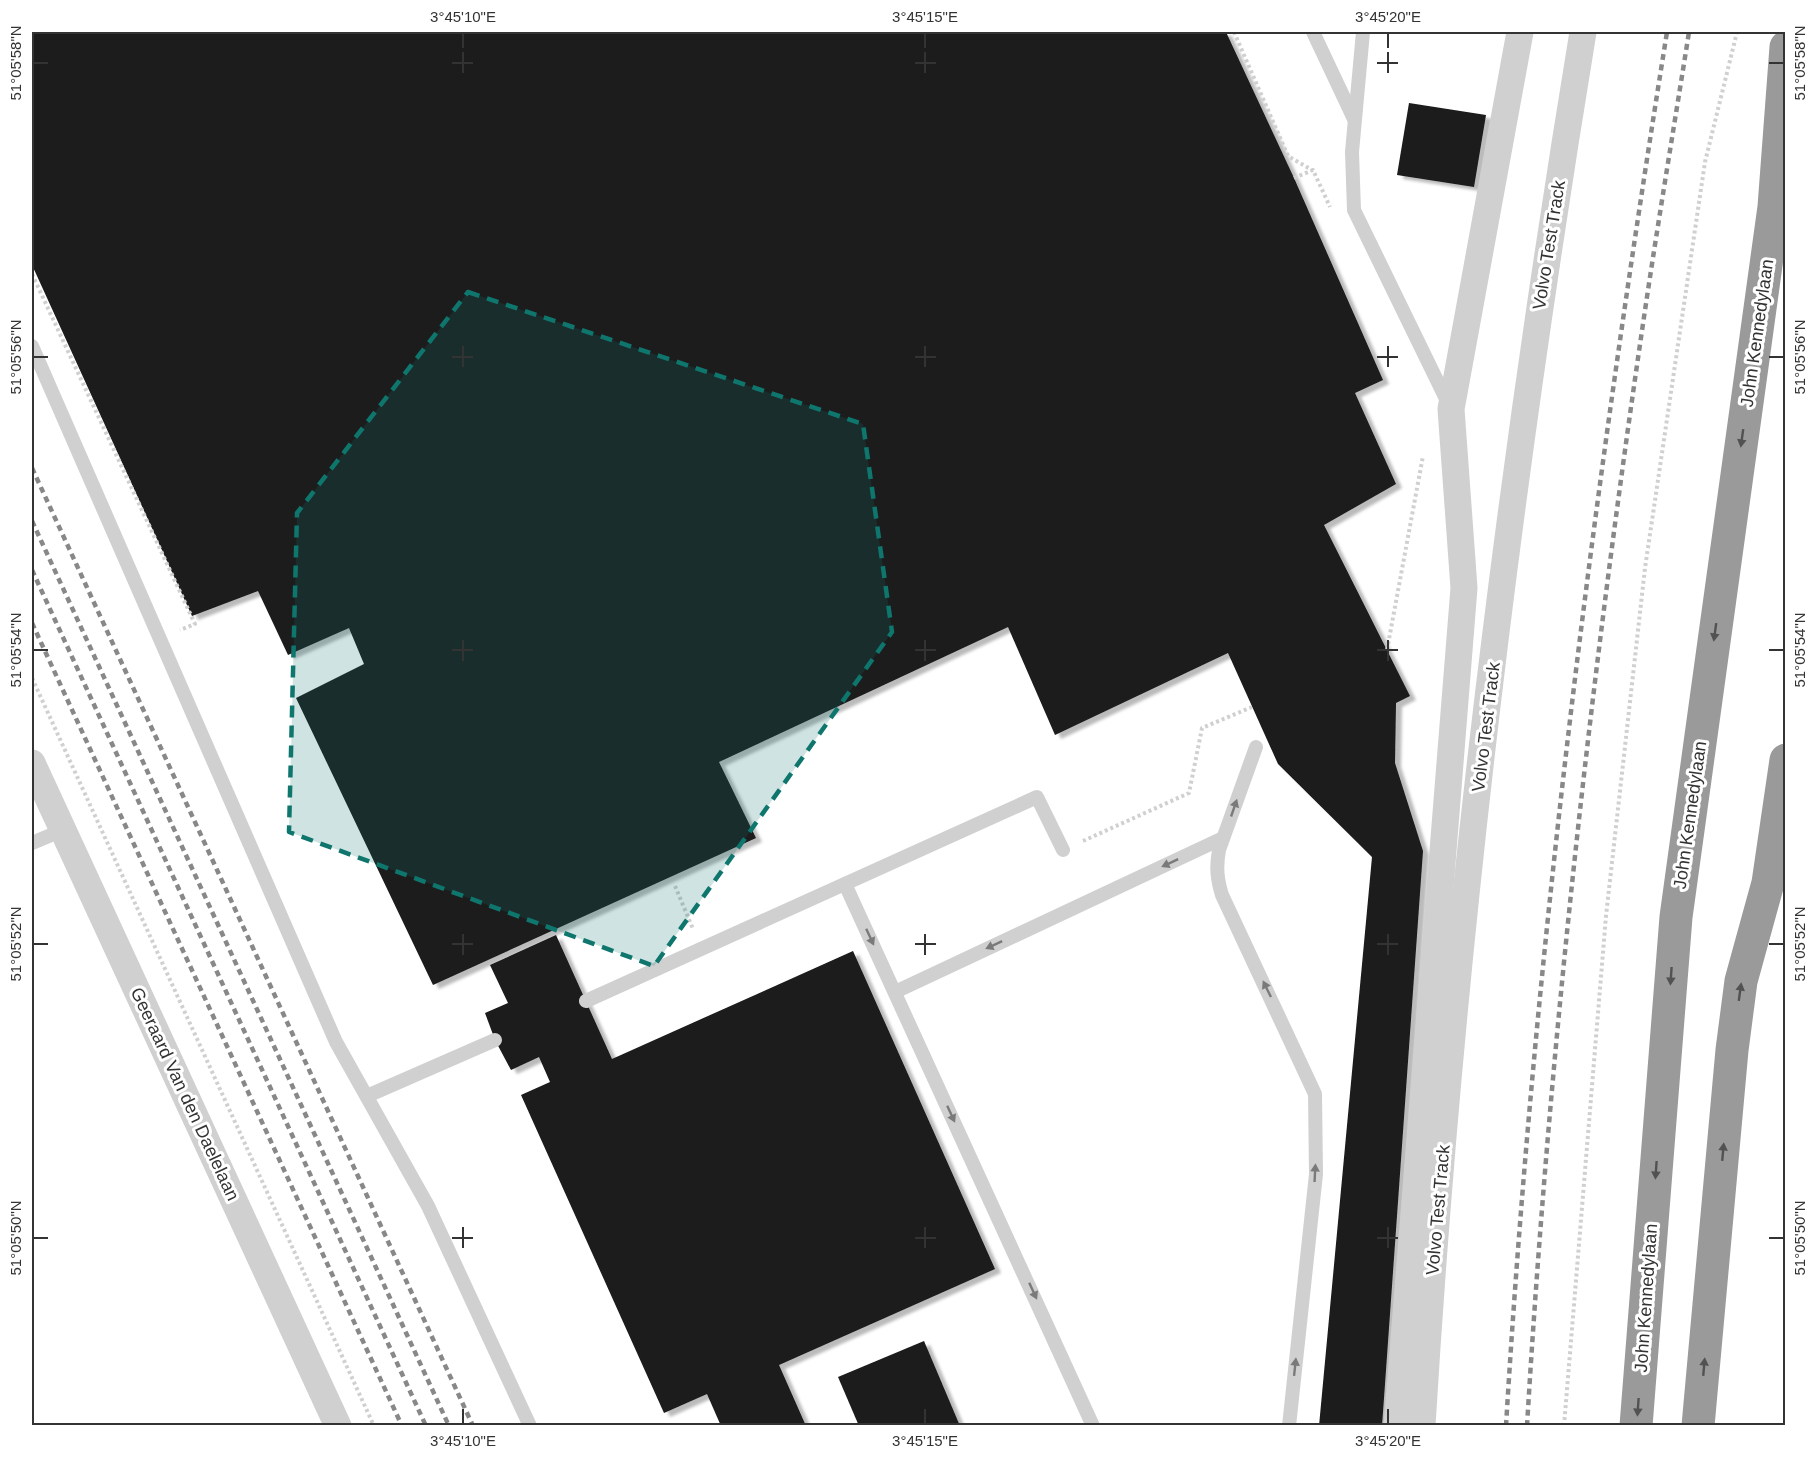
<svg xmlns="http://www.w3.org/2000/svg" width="1817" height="1457" viewBox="0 0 1817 1457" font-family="Arial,sans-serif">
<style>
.building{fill:#1a1a1a;filter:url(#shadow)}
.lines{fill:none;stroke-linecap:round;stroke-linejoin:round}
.path{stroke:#d0d0d0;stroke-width:4;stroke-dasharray:3 3;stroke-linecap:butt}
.lane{stroke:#d0d0d0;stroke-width:14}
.street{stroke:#d0d0d0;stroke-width:27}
.highway{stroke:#9a9a9a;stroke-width:33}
.rail{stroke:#888;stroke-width:4.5;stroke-dasharray:6 4.5;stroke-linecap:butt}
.oneway{fill:#525252}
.oneway2{fill:#7a7a7a}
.marked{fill:#0f766e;fill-opacity:0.2;stroke:#0f766e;stroke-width:4.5;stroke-dasharray:12 8;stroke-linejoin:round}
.ticks{fill:none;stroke:#333;stroke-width:2}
.labels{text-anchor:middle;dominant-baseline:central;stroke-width:6;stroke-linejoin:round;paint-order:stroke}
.street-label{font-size:18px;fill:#333;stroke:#fff}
.neatline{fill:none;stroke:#333;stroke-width:2}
.ticks-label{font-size:15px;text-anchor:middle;fill:#333}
</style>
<defs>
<filter id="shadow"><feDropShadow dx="6" dy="4" stdDeviation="1.5" flood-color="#0004"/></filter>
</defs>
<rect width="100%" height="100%" fill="#fff"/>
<!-- building -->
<g class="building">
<polygon points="32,32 1226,32 1294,178 1383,380 1355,393 1396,484 1324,525 1410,696 1396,703 1395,763 1423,851 1382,1426 1319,1426 1372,857 1278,764 1228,653 1055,735 1008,627 719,762 756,838 433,985 296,698 364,664 349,628 288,655 258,591 192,616 32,265"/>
<polygon points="1409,103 1486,115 1474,187 1397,175"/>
<polygon points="556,935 612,1059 853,951 995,1269 779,1365 806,1426 721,1426 707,1394 664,1413 521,1095 550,1082 539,1057 511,1070 495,1040 485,1013 508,1003 490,965"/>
<polygon points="924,1341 960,1426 859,1426 838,1377"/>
</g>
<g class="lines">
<!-- path -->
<g class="path">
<polyline points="1234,32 1288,156 1312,170"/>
<polyline points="1294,178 1313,170 1330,207"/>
<polyline points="32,274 195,624 180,630"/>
<polyline points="1387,650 1423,456"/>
<polyline points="32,678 374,1426"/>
<polyline points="1083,841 1189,793 1202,728 1252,707"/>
<polyline points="675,886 693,929"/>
<polyline points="1564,1426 1606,916 1645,568 1705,162 1737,32"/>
</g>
<!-- lane -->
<g class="lane">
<polyline points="1313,32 1354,119"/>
<polyline points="1363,32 1352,152 1354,210 1448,403"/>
<polyline points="32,346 336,1042 428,1206 530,1426"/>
<path d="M1256,747L1219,850C1216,867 1217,879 1222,895L1315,1094L1316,1174L1289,1426"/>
<polyline points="32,843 63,830"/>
<polyline points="845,884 1093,1426"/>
<polyline points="895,992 1223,838"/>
<polyline points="586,1001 1037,797 1063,850"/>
<polyline points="367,1096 495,1040"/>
</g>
<!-- street -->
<g class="street">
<polyline points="32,763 338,1426"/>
<polyline points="1397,1426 1464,588 1451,409 1520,32"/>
<path d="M1422,1426C1450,959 1507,493 1583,32"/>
</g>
<!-- highway -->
<g class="highway">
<polyline points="1636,1426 1676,917 1774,207 1786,47"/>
<polyline points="1698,1426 1732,1050 1741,981 1768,883 1786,760"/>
</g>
<!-- rail -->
<g class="rail">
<polyline points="32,468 473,1426"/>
<polyline points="32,521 449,1426"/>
<polyline points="32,570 426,1426"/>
<polyline points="32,623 402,1426"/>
<path d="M1506,1426C1534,958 1593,493 1667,32"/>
<path d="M1527,1426C1549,1055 1590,684 1644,317C1658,222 1674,127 1689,32"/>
</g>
</g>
<!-- one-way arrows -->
<defs><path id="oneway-solid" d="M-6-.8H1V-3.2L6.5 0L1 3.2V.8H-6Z" transform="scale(1.5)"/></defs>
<g class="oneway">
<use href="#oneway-solid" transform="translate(1742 438) rotate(98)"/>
<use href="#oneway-solid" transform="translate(1715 632) rotate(98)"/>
<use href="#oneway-solid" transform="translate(1671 976) rotate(94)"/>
<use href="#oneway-solid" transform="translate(1740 992) rotate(-82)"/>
<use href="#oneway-solid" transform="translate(1723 1152) rotate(-85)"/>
<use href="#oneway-solid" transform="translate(1656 1170) rotate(94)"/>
<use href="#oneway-solid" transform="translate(1704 1367) rotate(-85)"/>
<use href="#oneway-solid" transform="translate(1638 1407) rotate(94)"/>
</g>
<g class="oneway2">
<use href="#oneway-solid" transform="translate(1234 808) rotate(-71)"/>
<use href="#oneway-solid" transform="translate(1170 863) rotate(155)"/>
<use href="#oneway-solid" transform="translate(870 937) rotate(65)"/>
<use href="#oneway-solid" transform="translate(994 945) rotate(155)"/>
<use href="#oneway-solid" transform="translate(1267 989) rotate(-116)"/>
<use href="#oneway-solid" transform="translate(951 1114) rotate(65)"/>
<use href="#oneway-solid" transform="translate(1315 1173) rotate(-87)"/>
<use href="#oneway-solid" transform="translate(1033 1291) rotate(65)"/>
<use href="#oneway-solid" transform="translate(1295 1367) rotate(-84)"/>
</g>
<!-- marked area -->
<path class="marked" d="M468,292L863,424L892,632L654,966L289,832L297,513Z"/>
<!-- ticks -->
<path class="ticks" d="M463,33V48M925,33V48M1388,33V48M463,52V73M925,52V73M1388,52V73M33,63H48M452,63H473M915,63H936M1377,63H1398M1769,63H1784M463,346V367M925,346V367M1388,346V367M33,357H48M452,357H473M915,357H936M1377,357H1398M1769,357H1784M463,640V661M925,640V661M1388,640V661M33,650H48M452,650H473M915,650H936M1377,650H1398M1769,650H1784M463,934V955M925,934V955M1388,934V955M33,944H48M452,944H473M915,944H936M1377,944H1398M1769,944H1784M463,1227V1248M925,1227V1248M1388,1227V1248M33,1238H48M452,1238H473M915,1238H936M1377,1238H1398M1769,1238H1784M463,1409V1424M925,1409V1424M1388,1409V1424"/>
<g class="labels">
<!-- street labels -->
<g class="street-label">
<text transform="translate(1549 245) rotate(-81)">Volvo Test Track</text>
<text transform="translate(1757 333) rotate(-82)">John Kennedylaan</text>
<text transform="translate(1486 727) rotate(-83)">Volvo Test Track</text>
<text transform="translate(1690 815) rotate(-82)">John Kennedylaan</text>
<text transform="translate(185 1094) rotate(65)">Geeraard Van den Daelelaan</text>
<text transform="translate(1438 1210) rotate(-85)">Volvo Test Track</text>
<text transform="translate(1646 1298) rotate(-86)">John Kennedylaan</text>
</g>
</g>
<!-- border -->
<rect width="1817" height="1457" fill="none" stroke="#ffffff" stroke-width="66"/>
<rect x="33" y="33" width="1751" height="1391" class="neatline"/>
<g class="ticks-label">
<text x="463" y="22">3°45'10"E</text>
<text x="925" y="22">3°45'15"E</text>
<text x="1388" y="22">3°45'20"E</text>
<text transform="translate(16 63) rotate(-90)" y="5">51°05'58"N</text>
<text transform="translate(1800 63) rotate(-90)" y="5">51°05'58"N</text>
<text transform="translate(16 357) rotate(-90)" y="5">51°05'56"N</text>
<text transform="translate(1800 357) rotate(-90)" y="5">51°05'56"N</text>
<text transform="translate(16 650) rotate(-90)" y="5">51°05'54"N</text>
<text transform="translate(1800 650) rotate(-90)" y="5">51°05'54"N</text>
<text transform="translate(16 944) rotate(-90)" y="5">51°05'52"N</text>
<text transform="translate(1800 944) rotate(-90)" y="5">51°05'52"N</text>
<text transform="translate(16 1238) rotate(-90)" y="5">51°05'50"N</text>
<text transform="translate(1800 1238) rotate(-90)" y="5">51°05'50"N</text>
<text x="463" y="1446">3°45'10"E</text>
<text x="925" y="1446">3°45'15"E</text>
<text x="1388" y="1446">3°45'20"E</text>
</g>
</svg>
